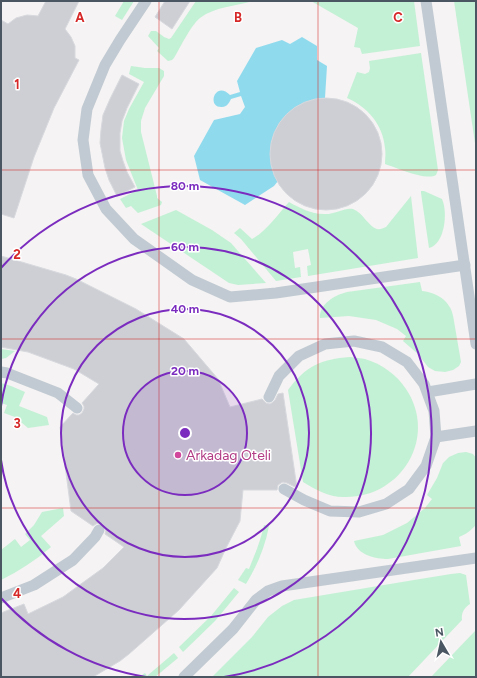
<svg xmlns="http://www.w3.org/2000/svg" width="477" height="678" viewBox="0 0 477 678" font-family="Figtree,sans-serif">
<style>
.green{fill:#c3f1d5}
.water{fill:#90daee}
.building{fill:#cdcfd5;stroke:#d7d9de}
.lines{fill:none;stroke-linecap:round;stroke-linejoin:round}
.lane{stroke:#c1cad2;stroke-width:11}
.grid{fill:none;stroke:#d62828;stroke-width:1;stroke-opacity:0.55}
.ring{fill:none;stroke:#7b2cbf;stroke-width:2}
.hotel-dot{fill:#d1479c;stroke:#fff;stroke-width:1.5}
.labels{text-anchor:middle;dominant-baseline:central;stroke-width:3;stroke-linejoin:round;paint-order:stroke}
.hotel-label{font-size:14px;fill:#b23c85;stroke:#fff;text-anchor:start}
.grid-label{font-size:13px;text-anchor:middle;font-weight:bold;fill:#d62828;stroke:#fff;stroke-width:3;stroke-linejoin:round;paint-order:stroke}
.centre{fill:#7b2cbf;stroke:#fff;stroke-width:2}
.ring-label{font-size:12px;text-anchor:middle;font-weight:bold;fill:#7b2cbf;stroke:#fff;stroke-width:3;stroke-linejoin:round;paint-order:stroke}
</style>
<rect width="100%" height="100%" fill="#f5f3f3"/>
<!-- green -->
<g class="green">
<polygon points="124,1 134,1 122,20 115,16"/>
<path d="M196,1H253C236,6 214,7 200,18C191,25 180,48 174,58L172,60L168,61L157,51L159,48L148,36L151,31H156L164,37L169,39L171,38Z"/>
<polygon points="311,1 414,1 420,46 362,54 360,48 354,47 358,28"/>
<polygon points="454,1 476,1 476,150"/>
<path d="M421,53L438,170L436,175C426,181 397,168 385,164C385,158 386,153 385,148C383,125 368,107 347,98L357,72L365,74L369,72L370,68L369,61Z"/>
<polygon points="131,66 145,68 159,68 164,71 164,76 145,108 141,121 141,132 157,196 157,198 162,202 161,205 138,213 131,206 126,208 120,199 138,190 126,160 122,138 124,121 129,109 144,82 129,74"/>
<path d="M421,191H424L442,199C448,212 445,244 429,248L421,193Z"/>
<path d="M411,196L418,258L308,276L307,266L311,265L308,249L293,252L295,268L300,267L301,277L276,281L241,239L234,233L240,228L252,239C267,231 278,214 289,202C300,208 313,215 326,214C334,214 347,207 353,209C362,212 369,227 377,229C380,230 383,228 386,227Z"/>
<polygon points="176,210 212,230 231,243 266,283 238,285 229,283 141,224"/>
<path d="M420,282L422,291C432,292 444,297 449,306C453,311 454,321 455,327C457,339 459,350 461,362L459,366L453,370L445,372L435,371L428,367L418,354L403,341L406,336L397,329L376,320L349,316L320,318C319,304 335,295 347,292Z"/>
<polygon points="1,349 15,351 6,358 1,359"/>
<path d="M350,357C355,358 361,358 365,359C382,364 397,375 406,389C438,437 402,497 346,497C330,498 316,490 303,482L288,390C306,366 321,359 350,357Z"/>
<polygon points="1,383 11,386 25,392 19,406 47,417 49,425 28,428 15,417 4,413 7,405 1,403"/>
<path d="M466,452L473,454L476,458V525C471,530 467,534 459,537L461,546L388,559C376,559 357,555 354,541L383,535L407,523L425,508L432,499L427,495L437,478L443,463L449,457L458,453Z"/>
<path d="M63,508L64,516L41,536L51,547C36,560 19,571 1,580V550L15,539L21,547L30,540L25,534L34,525L42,512Z"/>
<path d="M264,525L269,526C265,547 257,566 246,584L238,580L246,568L249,569C255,554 261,540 264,525Z"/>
<path d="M460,573L466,575L470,604C464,608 461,613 462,620L408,677H212L252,637L268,617L282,606L294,600L414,580L451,574Z"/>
<polygon points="234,588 239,592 215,621 183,652 179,647 211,616"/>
<polygon points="475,631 476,631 476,677 431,677"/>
<polygon points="174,653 178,658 155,677 139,677 145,673 147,676"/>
</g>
<!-- water -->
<path class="water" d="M302,37L317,46V60L327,66L325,98C282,102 258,142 278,181L274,186L245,205L200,180L194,156L214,120L240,114L245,107L241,96L231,99C229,103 227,107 222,107C206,108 215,80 230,95L240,92L237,81L256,48L282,40L290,44Z"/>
<!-- building -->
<g class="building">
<polygon points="46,1 79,1 65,29 71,37 75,46 75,58 79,60 54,108 34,157 14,218 1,214 1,20 8,24 16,18 27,15 38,16"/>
<polygon points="165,1 190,1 172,29 155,17"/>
<polygon points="122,75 139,84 127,108 122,121 120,133 120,151 123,161 127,172 135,187 117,196 109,180 105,168 100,143 101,130 103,115 110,99"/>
<circle cx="326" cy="154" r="56"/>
<polygon points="1,256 66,275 76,279 136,309 184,339 218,379 230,407 262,399 266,403 270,404 273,402 275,400 278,394 283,393 297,488 287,483 283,482 281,483 278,485 277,490 243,490 240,521 226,548 217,568 179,610 129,654 120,661 93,677 1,677 1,613 24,604 28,614 63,597 103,568 124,547 105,534 106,530 105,526 103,524 99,523 96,524 93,526 71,511 60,427 73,413 76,415 79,415 82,413 84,409 84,406 82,403 99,384 74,369 28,352 1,347"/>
</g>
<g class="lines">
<!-- lane -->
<g class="lane">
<polyline points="146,1 120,40 105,65 87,109 83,140 88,175 106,209 134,239 192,280 230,297 276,293 465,265"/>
<polyline points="426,1 476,344"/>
<polyline points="1,372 7,373 58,393 77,408"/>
<polyline points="428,392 476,384"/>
<polyline points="269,397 279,376 299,356 325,344 354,341 382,347 407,362 424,384 434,411 436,437 426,466 409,489 386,504 359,512 330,511 304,500 284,489"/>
<polyline points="436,437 476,431"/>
<polyline points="1,598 34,585 73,560 95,537 99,530"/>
<polyline points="184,677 233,629 256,600 268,591 282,586 476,558"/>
</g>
</g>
<!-- grid -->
<path class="grid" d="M159,1V677M318,1V677M1,170H476M1,339H476M1,508H476"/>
<!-- distance rings -->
<circle cx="185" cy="433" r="62" fill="#7b2cbf" fill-opacity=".12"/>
<g class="ring">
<circle cx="185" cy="433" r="62"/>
<circle cx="185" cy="433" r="124"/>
<path d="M1 406A186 186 0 1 1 1 460"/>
<path d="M146 677A247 247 0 0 1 1 598M1 268A247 247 0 1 1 224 677"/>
</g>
<!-- markers -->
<circle class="hotel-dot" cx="178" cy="455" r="4"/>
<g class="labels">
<!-- hotel labels -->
<g class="hotel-label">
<text x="186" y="455">Arkadag Oteli</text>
</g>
</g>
<g class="grid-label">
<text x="80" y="22">A</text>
<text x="238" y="22">B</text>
<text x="398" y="22">C</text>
<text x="17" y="89">1</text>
<text x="17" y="259">2</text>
<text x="17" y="428">3</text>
<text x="17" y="598">4</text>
</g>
<circle cx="185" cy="433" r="6" class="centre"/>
<g class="ring-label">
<text x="185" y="190">80 m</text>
<text x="185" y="251">60 m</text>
<text x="185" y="313">40 m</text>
<text x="185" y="375">20 m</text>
</g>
<!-- border -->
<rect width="477" height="678" fill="none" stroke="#4a5661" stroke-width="4"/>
<!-- north arrow -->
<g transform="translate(441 642) rotate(351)" stroke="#ffffff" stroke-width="3" paint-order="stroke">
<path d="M0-3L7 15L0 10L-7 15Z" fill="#4a5661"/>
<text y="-6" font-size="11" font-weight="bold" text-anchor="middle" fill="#4a5661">N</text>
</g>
</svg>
